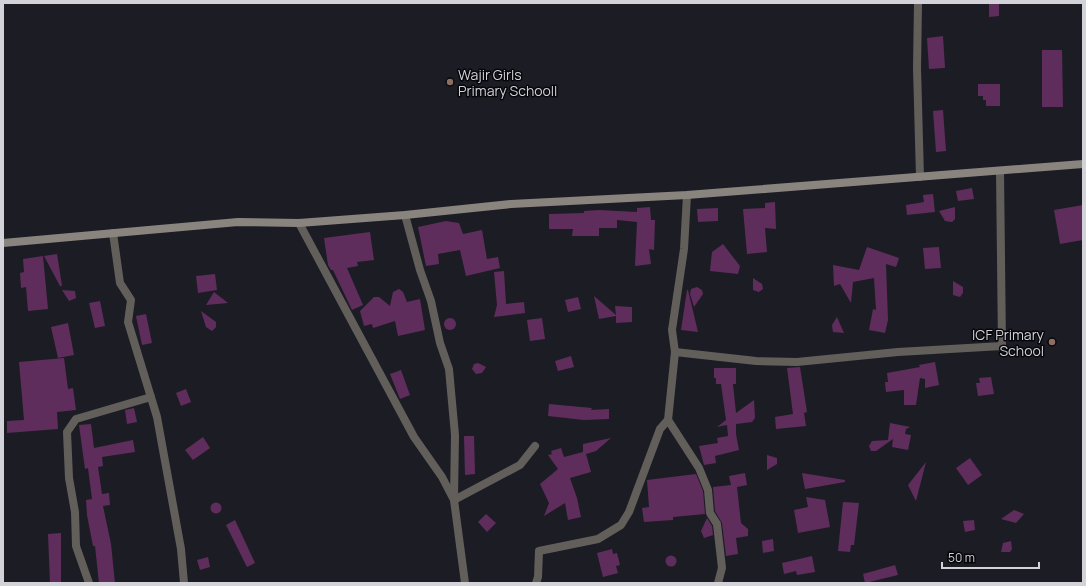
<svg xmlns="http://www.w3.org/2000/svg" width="1086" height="586" viewBox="0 0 1086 586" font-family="Manrope,sans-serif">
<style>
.building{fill:#5f2d5c}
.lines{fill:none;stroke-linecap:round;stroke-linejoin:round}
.street{stroke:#625f5b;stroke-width:8}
.secondary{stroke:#89857e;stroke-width:8}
.education-dot{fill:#8d6e63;stroke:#07070b;stroke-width:1.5}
.labels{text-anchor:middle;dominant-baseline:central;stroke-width:3;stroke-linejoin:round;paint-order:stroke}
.poi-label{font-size:14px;fill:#d2d2d8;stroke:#07070b;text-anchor:start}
</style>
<rect width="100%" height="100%" fill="#1c1c25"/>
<!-- building -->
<g class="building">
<polygon points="989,3 999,3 999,16 989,17"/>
<polygon points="943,36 945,68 929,69 927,38"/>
<polygon points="1042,50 1062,50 1063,107 1042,107"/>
<polygon points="978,84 1000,84 1000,106 986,106 986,100 983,100 983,96 978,96"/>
<polygon points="943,110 946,151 936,152 933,111"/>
<polygon points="972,188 974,199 958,201 956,191"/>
<polygon points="933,194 935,212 907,215 906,205 924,202 923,195"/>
<polygon points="775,202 776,229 765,228 767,252 747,254 743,209 765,208 765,203"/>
<polygon points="1083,205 1083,240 1060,244 1054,210"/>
<polygon points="650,207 651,220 655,220 654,250 649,249 651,264 635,266 637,222 617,220 617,228 599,228 599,236 572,236 573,229 549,229 549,214 584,213 584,211 599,210 637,212 637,208"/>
<polygon points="955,207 955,219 952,222 945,221 939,211"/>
<polygon points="718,208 718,221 698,222 697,209"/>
<polygon points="446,221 459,223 463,234 482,230 487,259 498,257 500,268 466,276 460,250 438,254 439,264 426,266 418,227"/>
<polygon points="370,232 374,260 357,262 358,266 347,268 363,305 352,310 333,270 331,270 328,265 324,238"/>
<polygon points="723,244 740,266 738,274 710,271 712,252"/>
<polygon points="867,247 899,258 896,267 886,264 888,320 885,333 869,330 873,309 876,310 874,278 853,282 851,303 840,284 834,286 833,265 859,270"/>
<polygon points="939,247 941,268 925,269 923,248"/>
<polygon points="57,254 62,286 60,286 44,256"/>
<polygon points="43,256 48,309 28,311 26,287 21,288 20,273 24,272 23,259"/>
<polygon points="504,271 506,304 524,302 525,313 494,317 497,305 494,272"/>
<polygon points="215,274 217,290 198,293 196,276"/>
<polygon points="753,278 762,284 763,289 759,292 753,290"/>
<polygon points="953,281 963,287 963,293 960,297 953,295"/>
<polygon points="697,287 702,290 703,294 694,307 690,294 691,289"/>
<polygon points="399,289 403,292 407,302 420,299 425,330 398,336 395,321 373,328 372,324 364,326 360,311 374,297 379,297 390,306 393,292"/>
<polygon points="62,290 75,291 76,298 69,301"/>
<polygon points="687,290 688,290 698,332 681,330"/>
<polygon points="214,292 228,303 206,305"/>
<polygon points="594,296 616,315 615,306 632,307 632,322 616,323 616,316 599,319"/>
<polygon points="578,297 581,309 568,312 565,300"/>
<polygon points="100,301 105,326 95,328 89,303"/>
<polygon points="201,311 216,322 216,327 212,331 206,327"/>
<polygon points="146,314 152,343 142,345 136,316"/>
<polygon points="837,317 844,333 833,332 832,325"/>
<polygon points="542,318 545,339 530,341 527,320"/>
<circle cx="450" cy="324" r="6"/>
<polygon points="68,323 74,355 58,358 51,327"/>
<polygon points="571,356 574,367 558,371 555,361"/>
<polygon points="64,358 68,389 73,388 76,410 57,412 58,429 7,433 7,421 24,420 19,362"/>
<polygon points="935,362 939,385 925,388 925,379 920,378 916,405 904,405 904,390 886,392 885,382 888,382 887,373 920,367 919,365"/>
<polygon points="478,363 486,367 482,373 476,374 472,369 474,364"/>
<polygon points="800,367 807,412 804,413 806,426 776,429 775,417 793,414 787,368"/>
<polygon points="714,368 736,368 736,384 733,384 736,413 754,400 755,418 752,422 736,424 736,434 739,450 715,456 716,463 704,465 699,446 718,443 717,438 728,436 727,425 717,427 726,420 721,384 716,384 716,378 714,378"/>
<polygon points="401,370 410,395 400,399 390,374"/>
<polygon points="991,377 994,394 978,396 976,383 980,383 979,378"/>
<polygon points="186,389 191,402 181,406 176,393"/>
<polygon points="549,404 592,408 591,410 609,409 609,419 584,420 548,416"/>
<polygon points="134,408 137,422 127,424 125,410"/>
<polygon points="890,423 910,427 906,429 905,434 911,435 908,450 892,447 893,439 876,451 871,451 869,446 872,441 888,440"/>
<polygon points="91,424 94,448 133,440 135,452 102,457 103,466 98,467 102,494 109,493 110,505 103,506 111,544 115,583 99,583 95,546 93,546 87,515 86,500 92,499 88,468 85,469 79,425"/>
<polygon points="464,436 474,436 475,474 465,475"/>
<polygon points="203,437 210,448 193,460 185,450"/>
<polygon points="611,438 596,451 586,454 591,472 570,478 577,498 581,517 568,520 565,503 544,516 549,503 540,484 558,469 548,455 552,454 551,451 561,448 564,457 583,452 583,444"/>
<polygon points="767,455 777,458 777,464 767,470"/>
<polygon points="970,458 982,475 968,485 956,468"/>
<polygon points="926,462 916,501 908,485"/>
<polygon points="745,473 747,485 737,487 741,523 748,529 748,536 736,538 738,554 726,556 722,523 715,511 713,487 731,485 729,476"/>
<polygon points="802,473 845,480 845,482 805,489"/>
<polygon points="696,474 703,491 705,514 673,517 673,520 644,522 642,508 649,507 647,480"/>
<polygon points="806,497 825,500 830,527 798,533 794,510 808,507"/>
<polygon points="843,502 859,503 854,545 851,545 850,552 838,551"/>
<circle cx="216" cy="508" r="5.5"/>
<polygon points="1014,510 1024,514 1016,523 1001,519"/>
<polygon points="486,514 496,523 487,532 478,522"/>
<polygon points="707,518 712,526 713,535 704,538 701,531"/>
<polygon points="235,520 255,563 247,567 226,525"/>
<polygon points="974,520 975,530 965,532 963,521"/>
<polygon points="61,533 61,583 50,583 48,534"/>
<polygon points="773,539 774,551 763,553 762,541"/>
<polygon points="1011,541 1012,549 1010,552 1001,552 1003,543"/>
<polygon points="612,549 613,554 617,553 620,565 616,566 618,573 603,577 597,553"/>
<circle cx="671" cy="561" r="5.5"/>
<polygon points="812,556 815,572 797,575 796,571 784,574 782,563"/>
<polygon points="208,557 210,567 200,570 197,560"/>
<polygon points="895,565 898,575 865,583 863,574"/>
</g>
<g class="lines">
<!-- street -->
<g class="street">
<polyline points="918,3 917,68 920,177"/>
<polyline points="405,215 420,270 431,301 440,343 449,369 455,435 454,498"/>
<polyline points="299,223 414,437 442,477 454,500 465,583"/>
<polyline points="113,233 120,283 131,300 128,322 157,417 181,549 184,583"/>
<polyline points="675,352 756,361 797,362 898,352 1002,346 1000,171"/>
<polyline points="668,420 699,468 708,490 710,513 717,524 722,568 718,583"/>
<polyline points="454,500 520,465 535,446"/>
<polyline points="89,583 76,546 75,512 69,478 67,432 76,419 151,397"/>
<polyline points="536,583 538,577 539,551 598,539 621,525 629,512 660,429 668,420 675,352 672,330 684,249 687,195"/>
</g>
<!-- secondary -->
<polyline class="secondary" points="3,243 238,222 299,223 405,215 511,204 687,195 1083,164"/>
</g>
<!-- markers -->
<g class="education-dot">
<circle cx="450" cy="82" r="4"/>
<circle cx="1052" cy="342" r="4"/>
</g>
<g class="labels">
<!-- poi labels -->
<g class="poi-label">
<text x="458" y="74">Wajir Girls<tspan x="458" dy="16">Primary Schooll</tspan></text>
<text x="1044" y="334" text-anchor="end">ICF Primary<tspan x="1044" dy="16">School</tspan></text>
</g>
</g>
<!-- border -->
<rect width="1086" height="586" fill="none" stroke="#d2d2d8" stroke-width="8"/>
<!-- scale -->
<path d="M942 562v6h97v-6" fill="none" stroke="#d2d2d8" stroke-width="2"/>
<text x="948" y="562" font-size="12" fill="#d2d2d8" stroke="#07070b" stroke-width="3" paint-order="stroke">50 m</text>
</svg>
